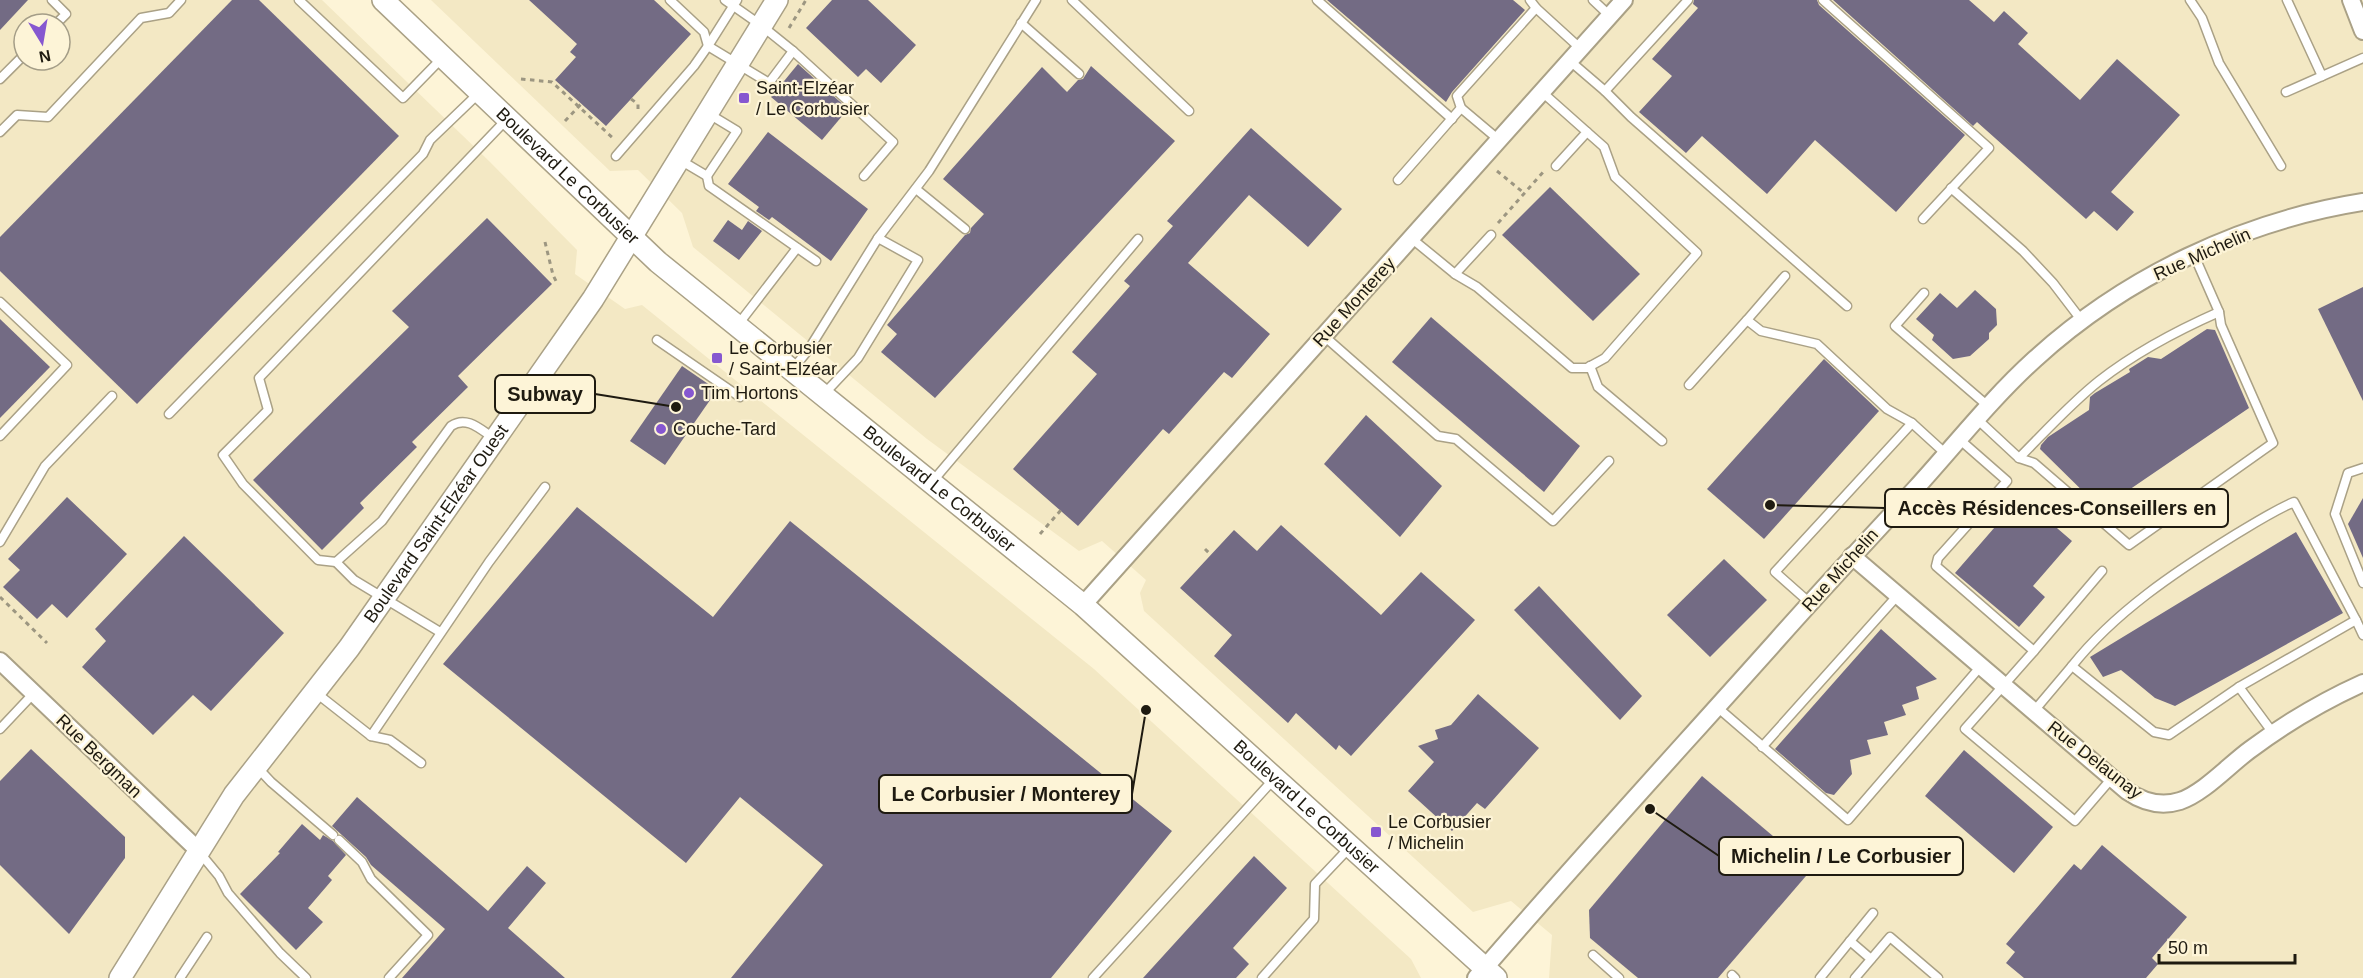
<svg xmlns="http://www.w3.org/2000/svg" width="2363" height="978" viewBox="0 0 2363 978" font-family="Helvetica,sans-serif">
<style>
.built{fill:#f3e8c4;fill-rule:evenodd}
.building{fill:#736b84}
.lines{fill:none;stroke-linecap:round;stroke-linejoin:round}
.service-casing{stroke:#aaa186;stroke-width:11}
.minor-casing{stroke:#aaa186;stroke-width:20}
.tertiary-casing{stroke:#aaa186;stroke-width:24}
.path{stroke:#9c9681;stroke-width:3;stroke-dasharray:4.5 4.5;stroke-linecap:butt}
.service{stroke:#fff;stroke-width:8}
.minor{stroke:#fff;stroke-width:16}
.tertiary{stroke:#fff;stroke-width:21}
.poi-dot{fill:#8657d0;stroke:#fdf4d7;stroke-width:2}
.labels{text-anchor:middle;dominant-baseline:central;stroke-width:4.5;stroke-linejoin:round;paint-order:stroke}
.poi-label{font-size:18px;fill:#1e1a10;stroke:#fdf4d7;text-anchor:start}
.street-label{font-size:18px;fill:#1e1a10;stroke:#fdf4d7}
.leader{fill:none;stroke:#1e1a10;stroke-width:2}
.callout-dot{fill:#1e1a10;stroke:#fdf4d7;stroke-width:2}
.callout{fill:#fdf4d7;stroke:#1e1a10;stroke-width:2}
.callout-label{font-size:20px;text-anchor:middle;font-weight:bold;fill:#1e1a10}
</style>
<rect width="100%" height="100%" fill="#fdf4d7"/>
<!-- built -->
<g class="built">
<path d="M0,0H322L489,161L577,250L575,274L625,309L642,305L1094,669L1411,959L1421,978H0ZM24,24H60V60H24Z"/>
<polygon points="431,0 2363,0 2363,978 1549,978 1552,935 1511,901 1473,912 1144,611 1140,593 1146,580 1102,541 1079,551 927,439 693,247 682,213 638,170 610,171"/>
</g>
<!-- building -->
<g class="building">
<polygon points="0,0 28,0 0,30"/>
<polygon points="232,0 259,0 399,136 137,404 0,271 0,237"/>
<polygon points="529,0 654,0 691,34 606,126 555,80 576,57 570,52 577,44"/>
<polygon points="832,0 868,0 916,45 881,83 866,69 858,77 806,28"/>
<polygon points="1327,0 1513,0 1525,10 1452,92 1446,102"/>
<polygon points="1694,0 1817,0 1819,5 1965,135 1896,212 1815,140 1767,194 1702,136 1686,153 1639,112 1672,76 1652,59 1698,8 1693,4"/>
<polygon points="1833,0 1969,0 1994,22 2004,11 2028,33 2018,44 2080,100 2117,59 2180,115 2111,192 2134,212 2117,231 2094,211 2086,219 1977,122 1973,126"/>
<polygon points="798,64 848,109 822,140 771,97"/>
<polygon points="1091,66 1175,141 935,398 881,352 897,334 887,325 965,235 970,233 971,228 984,214 943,179 1042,67 1067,92 1078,80 1083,79"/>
<polygon points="1251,128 1342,209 1308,247 1249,195 1188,263 1270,334 1232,378 1224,372 1169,434 1163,429 1078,526 1013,469 1097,374 1072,352 1130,286 1124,281 1173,226 1167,221"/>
<polygon points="768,132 868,209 831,261 772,217 769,220 756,211 759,207 728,184"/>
<polygon points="1550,187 1640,274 1593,321 1502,235"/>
<polygon points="487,218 552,284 458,376 468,387 412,442 417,447 360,503 364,508 322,550 253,480 409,327 392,311"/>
<polygon points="728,220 742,230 748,221 762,231 739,260 713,241"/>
<polygon points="2363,287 2363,401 2318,309"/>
<polygon points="1975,290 1996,309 1997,325 1989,333 1989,339 1970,356 1953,359 1932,340 1934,335 1916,319 1940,293 1957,308"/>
<polygon points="1431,317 1580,446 1544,492 1392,362"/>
<polygon points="0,319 50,367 0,418"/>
<polygon points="2207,329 2215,330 2249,408 2101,509 2040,449 2041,445 2048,437 2089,410 2090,397 2095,393 2130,372 2129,369 2148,357 2161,359"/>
<polygon points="1824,359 1879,411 1764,539 1707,489"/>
<polygon points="682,366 717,390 665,465 630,441"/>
<polygon points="1366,415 1442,486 1400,537 1324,464"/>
<polygon points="67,497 127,554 67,618 52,604 37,619 3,587 20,570 8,559"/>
<polygon points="2021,497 2072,541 2033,586 2045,597 2019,627 1955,573"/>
<polygon points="2363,498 2363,558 2348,524"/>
<polygon points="577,507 713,617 790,521 1172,831 1051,978 731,978 823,865 740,797 686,863 443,664"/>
<polygon points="1281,525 1381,615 1421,572 1475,620 1351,756 1339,745 1336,750 1296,713 1288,723 1214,656 1232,635 1180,588 1234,530 1257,551"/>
<polygon points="2296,532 2343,613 2175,706 2155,698 2121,670 2103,677 2090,657"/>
<polygon points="184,536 284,633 211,711 193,695 153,735 82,667 106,641 95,629"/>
<polygon points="1724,559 1767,600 1710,657 1667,615"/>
<polygon points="1539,586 1642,696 1620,720 1514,610"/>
<polygon points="1881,629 1937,679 1916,687 1919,699 1902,705 1906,715 1884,722 1888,735 1867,740 1871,754 1850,760 1852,774 1834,795 1826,793 1775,749"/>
<polygon points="1478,694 1539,748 1485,809 1477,803 1452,831 1408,791 1434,762 1418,746 1438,739 1435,730 1451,725"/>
<polygon points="31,749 125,837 125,858 69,934 0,865 0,781"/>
<polygon points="1964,750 2053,827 2014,873 1925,796"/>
<polygon points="1702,776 1812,869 1718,978 1638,978 1590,938 1589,910"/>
<polygon points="357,797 488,911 527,866 546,883 508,928 565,978 402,978 445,929 371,865 366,857 332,826"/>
<polygon points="302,824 320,840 323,835 333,841 346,855 328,876 332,880 308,908 323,922 296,950 240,894 280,853 278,852"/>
<polygon points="2102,845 2187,917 2152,958 2158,964 2146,978 2024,978 2006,963 2015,952 2006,944 2074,864 2081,870"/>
<polygon points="1254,856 1287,888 1233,948 1249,964 1236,978 1143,978"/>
</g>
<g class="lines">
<!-- service casing -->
<g class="service-casing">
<g id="service">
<polyline points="52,0 66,14 56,24"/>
<polyline points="299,0 403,98 443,57"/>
<polyline points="670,0 704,32 708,46"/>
<polyline points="1072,0 1189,111"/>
<polyline points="1317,0 1452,119"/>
<polyline points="1530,0 1536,8"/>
<polyline points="1593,0 1610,16"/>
<polyline points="1823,0 1989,148 1923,219"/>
<polyline points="2190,0 2202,18 2219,63 2281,166"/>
<polyline points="2287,0 2322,76"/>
<polyline points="1021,23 1079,74"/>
<polyline points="708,46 737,0"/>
<polyline points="793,51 893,142 864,176"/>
<polyline points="1570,61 1605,91 1688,0"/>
<polyline points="0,79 24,55"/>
<polyline points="1605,91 1631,117 1847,306"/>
<polyline points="1542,92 1587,132 1556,166"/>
<polyline points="2286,92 2363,58"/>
<polyline points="0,132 17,115 48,117 141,18 169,13 181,0"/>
<polyline points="1499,140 1461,108 1457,96 1536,8 1581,49"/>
<polyline points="616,156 694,66 708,46 769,83 793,51 762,26 725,0"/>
<polyline points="680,160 707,176 737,131 709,114"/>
<polyline points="707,176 709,186 816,261"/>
<polyline points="1398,180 1461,108"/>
<polyline points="1951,188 2023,251 2053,283 2082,321"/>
<polyline points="916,189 965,229"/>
<polyline points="878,238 929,171 1036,0"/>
<polyline points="1411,238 1455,274 1491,235"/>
<polyline points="1455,274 1477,287 1572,368 1587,368 1605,358 1697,253 1615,177 1604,147 1587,132"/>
<polyline points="1924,293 1895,326 1988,406"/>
<polyline points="0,302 67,365 0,436"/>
<polyline points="1747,320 1785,276"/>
<polyline points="737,326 797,248"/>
<polyline points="1324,336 1438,436 1456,439 1553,521 1609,461"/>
<polyline points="657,340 740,397"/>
<polyline points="1590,366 1598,387 1662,441"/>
<polyline points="792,370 809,349 878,238 918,260 858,358 823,395"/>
<polyline points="1689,385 1747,320 1761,331 1817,344 1887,409 1912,423"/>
<polyline points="169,414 423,154 430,140 479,93"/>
<path d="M1977,419L2019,458C2045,432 2070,404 2099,381C2136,352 2176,331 2219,312L2194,255"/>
<polyline points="1959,439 2007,481 1938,558 1936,566 2034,651 1965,729 2075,821 2112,778"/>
<polyline points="2019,458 2034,463 2129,545 2273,443 2221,325 2219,312"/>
<polyline points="2363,468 2348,473 2335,514 2363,583"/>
<polyline points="932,482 1138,239"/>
<polyline points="0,542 45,466 112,396"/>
<polyline points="336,562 318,560 243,484 223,455 268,410 259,378 507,119"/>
<polyline points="1810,603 1775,572 1912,423 1946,454"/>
<path d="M440,632L354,580L336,562L382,521L451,426C467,415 481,430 495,439"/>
<polyline points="2034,651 2102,571"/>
<path d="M2072,666C2115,612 2175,572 2233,536C2253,524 2273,511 2294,502L2356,620"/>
<polyline points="2239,687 2273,733"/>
<polyline points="315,692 371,736 489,562 545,487"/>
<polyline points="1717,707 1848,820 1981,666"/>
<polyline points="2034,711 2072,666 2154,732 2169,735 2239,687 2356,620 2363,635"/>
<polyline points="0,729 33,694"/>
<polyline points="371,736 390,740 421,763"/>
<polyline points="1762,747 1898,595"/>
<polyline points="256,766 271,782 333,835"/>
<polyline points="339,840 362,862 371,879 428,935 389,978"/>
<polyline points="200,853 219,876 228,893 280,953 306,978"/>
<polyline points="1850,941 1871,959"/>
<polyline points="1593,955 1619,978"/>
<polyline points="1732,975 1735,978"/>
<polyline points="180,978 207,937"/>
<polyline points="1093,978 1274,779"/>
<polyline points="1262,978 1314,919 1315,884 1351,846"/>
<polyline points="1820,978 1873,913"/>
<polyline points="1855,978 1890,937 1938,978"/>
</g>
</g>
<!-- minor casing -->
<g class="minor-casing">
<g id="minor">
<polyline points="2351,0 2363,31"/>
<path d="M1852,556L2127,791C2143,802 2161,807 2180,801C2204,793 2230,764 2251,749C2286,723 2323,701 2363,683"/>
<polyline points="1083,605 1624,0"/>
<polyline points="0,661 198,850"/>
<path d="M1476,978C1574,864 1677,752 1777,640C1823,588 1870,538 1916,488C1955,445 1992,398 2035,359C2125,277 2242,221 2363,202"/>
</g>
</g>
<!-- tertiary casing -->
<g class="tertiary-casing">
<g id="tertiary">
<path id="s1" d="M383,0L658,262L1083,605L1496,978"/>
<path id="s2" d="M120,978L234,795L349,648L593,299L777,0"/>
</g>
</g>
<!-- path -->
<g class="path">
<polyline points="789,28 806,0"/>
<polyline points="521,79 552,82 615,140"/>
<polyline points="631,99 638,104 638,112"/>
<polyline points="565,121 582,103"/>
<polyline points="1497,171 1524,193"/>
<polyline points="1498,223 1545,170"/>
<polyline points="545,242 553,275 557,283"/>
<polyline points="1040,534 1061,510"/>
<polyline points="1205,549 1211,555"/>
<polyline points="0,597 47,643"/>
</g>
<!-- service -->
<use href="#service" class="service"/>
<!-- minor -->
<use href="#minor" class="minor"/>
<!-- tertiary -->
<use href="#tertiary" class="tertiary"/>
</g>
<!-- markers -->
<g class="poi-dot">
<rect x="738" y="92" width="12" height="12" rx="3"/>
<rect x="711" y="352" width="12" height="12" rx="3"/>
<circle cx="689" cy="393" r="6"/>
<circle cx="661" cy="429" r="6"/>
<rect x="1370" y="826" width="12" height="12" rx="3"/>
</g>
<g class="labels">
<!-- poi labels -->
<g class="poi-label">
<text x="756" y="88">Saint-Elzéar<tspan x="756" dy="21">/ Le Corbusier</tspan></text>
<text x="729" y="348">Le Corbusier<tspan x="729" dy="21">/ Saint-Elzéar</tspan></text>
<text x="701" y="393">Tim Hortons</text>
<text x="673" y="429">Couche-Tard</text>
<text x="1388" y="822">Le Corbusier<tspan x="1388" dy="21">/ Michelin</tspan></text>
</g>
<!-- street labels -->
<g class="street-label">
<text stroke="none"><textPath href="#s1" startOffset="255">Boulevard Le Corbusier</textPath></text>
<text transform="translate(2202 254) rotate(-24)">Rue Michelin</text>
<text transform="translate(1354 302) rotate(-48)">Rue Monterey</text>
<text stroke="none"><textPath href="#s1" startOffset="741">Boulevard Le Corbusier</textPath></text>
<text stroke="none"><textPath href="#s2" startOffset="554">Boulevard Saint-Elzéar Ouest</textPath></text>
<text transform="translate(1840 570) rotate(-48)">Rue Michelin</text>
<text transform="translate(99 756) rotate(44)">Rue Bergman</text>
<text transform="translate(2095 760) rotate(38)">Rue Delaunay</text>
<text stroke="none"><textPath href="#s1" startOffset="1227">Boulevard Le Corbusier</textPath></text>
</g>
</g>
<!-- callouts -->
<path class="leader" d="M676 407L595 394M1770 505L1885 508M1146 710L1132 794M1650 809L1719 856"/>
<g class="callout-dot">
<circle cx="676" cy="407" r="6"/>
<circle cx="1770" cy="505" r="6"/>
<circle cx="1146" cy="710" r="6"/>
<circle cx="1650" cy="809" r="6"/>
</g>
<g class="callout">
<rect x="495" y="375" width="100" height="38" rx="6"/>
<rect x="1885" y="489" width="343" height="38" rx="6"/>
<rect x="879" y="775" width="253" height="38" rx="6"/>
<rect x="1719" y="837" width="244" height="38" rx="6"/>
</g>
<g class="callout-label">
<text x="545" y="401">Subway</text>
<text x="2057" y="515">Accès Résidences-Conseillers en</text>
<text x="1006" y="801">Le Corbusier / Monterey</text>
<text x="1841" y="863">Michelin / Le Corbusier</text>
</g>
<!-- north arrow -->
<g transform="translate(42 42) rotate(169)"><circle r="28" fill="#fdf4d7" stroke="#a49d87" stroke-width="1.5"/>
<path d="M0-4.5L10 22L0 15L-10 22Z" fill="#8657d0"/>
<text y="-9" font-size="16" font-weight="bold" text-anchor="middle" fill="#1e1a10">N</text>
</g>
<!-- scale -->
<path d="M2159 954v9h136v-9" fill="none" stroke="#1e1a10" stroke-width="3"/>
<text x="2168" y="954" font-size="18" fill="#1e1a10" stroke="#fdf4d7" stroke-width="4.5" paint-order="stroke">50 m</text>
</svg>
